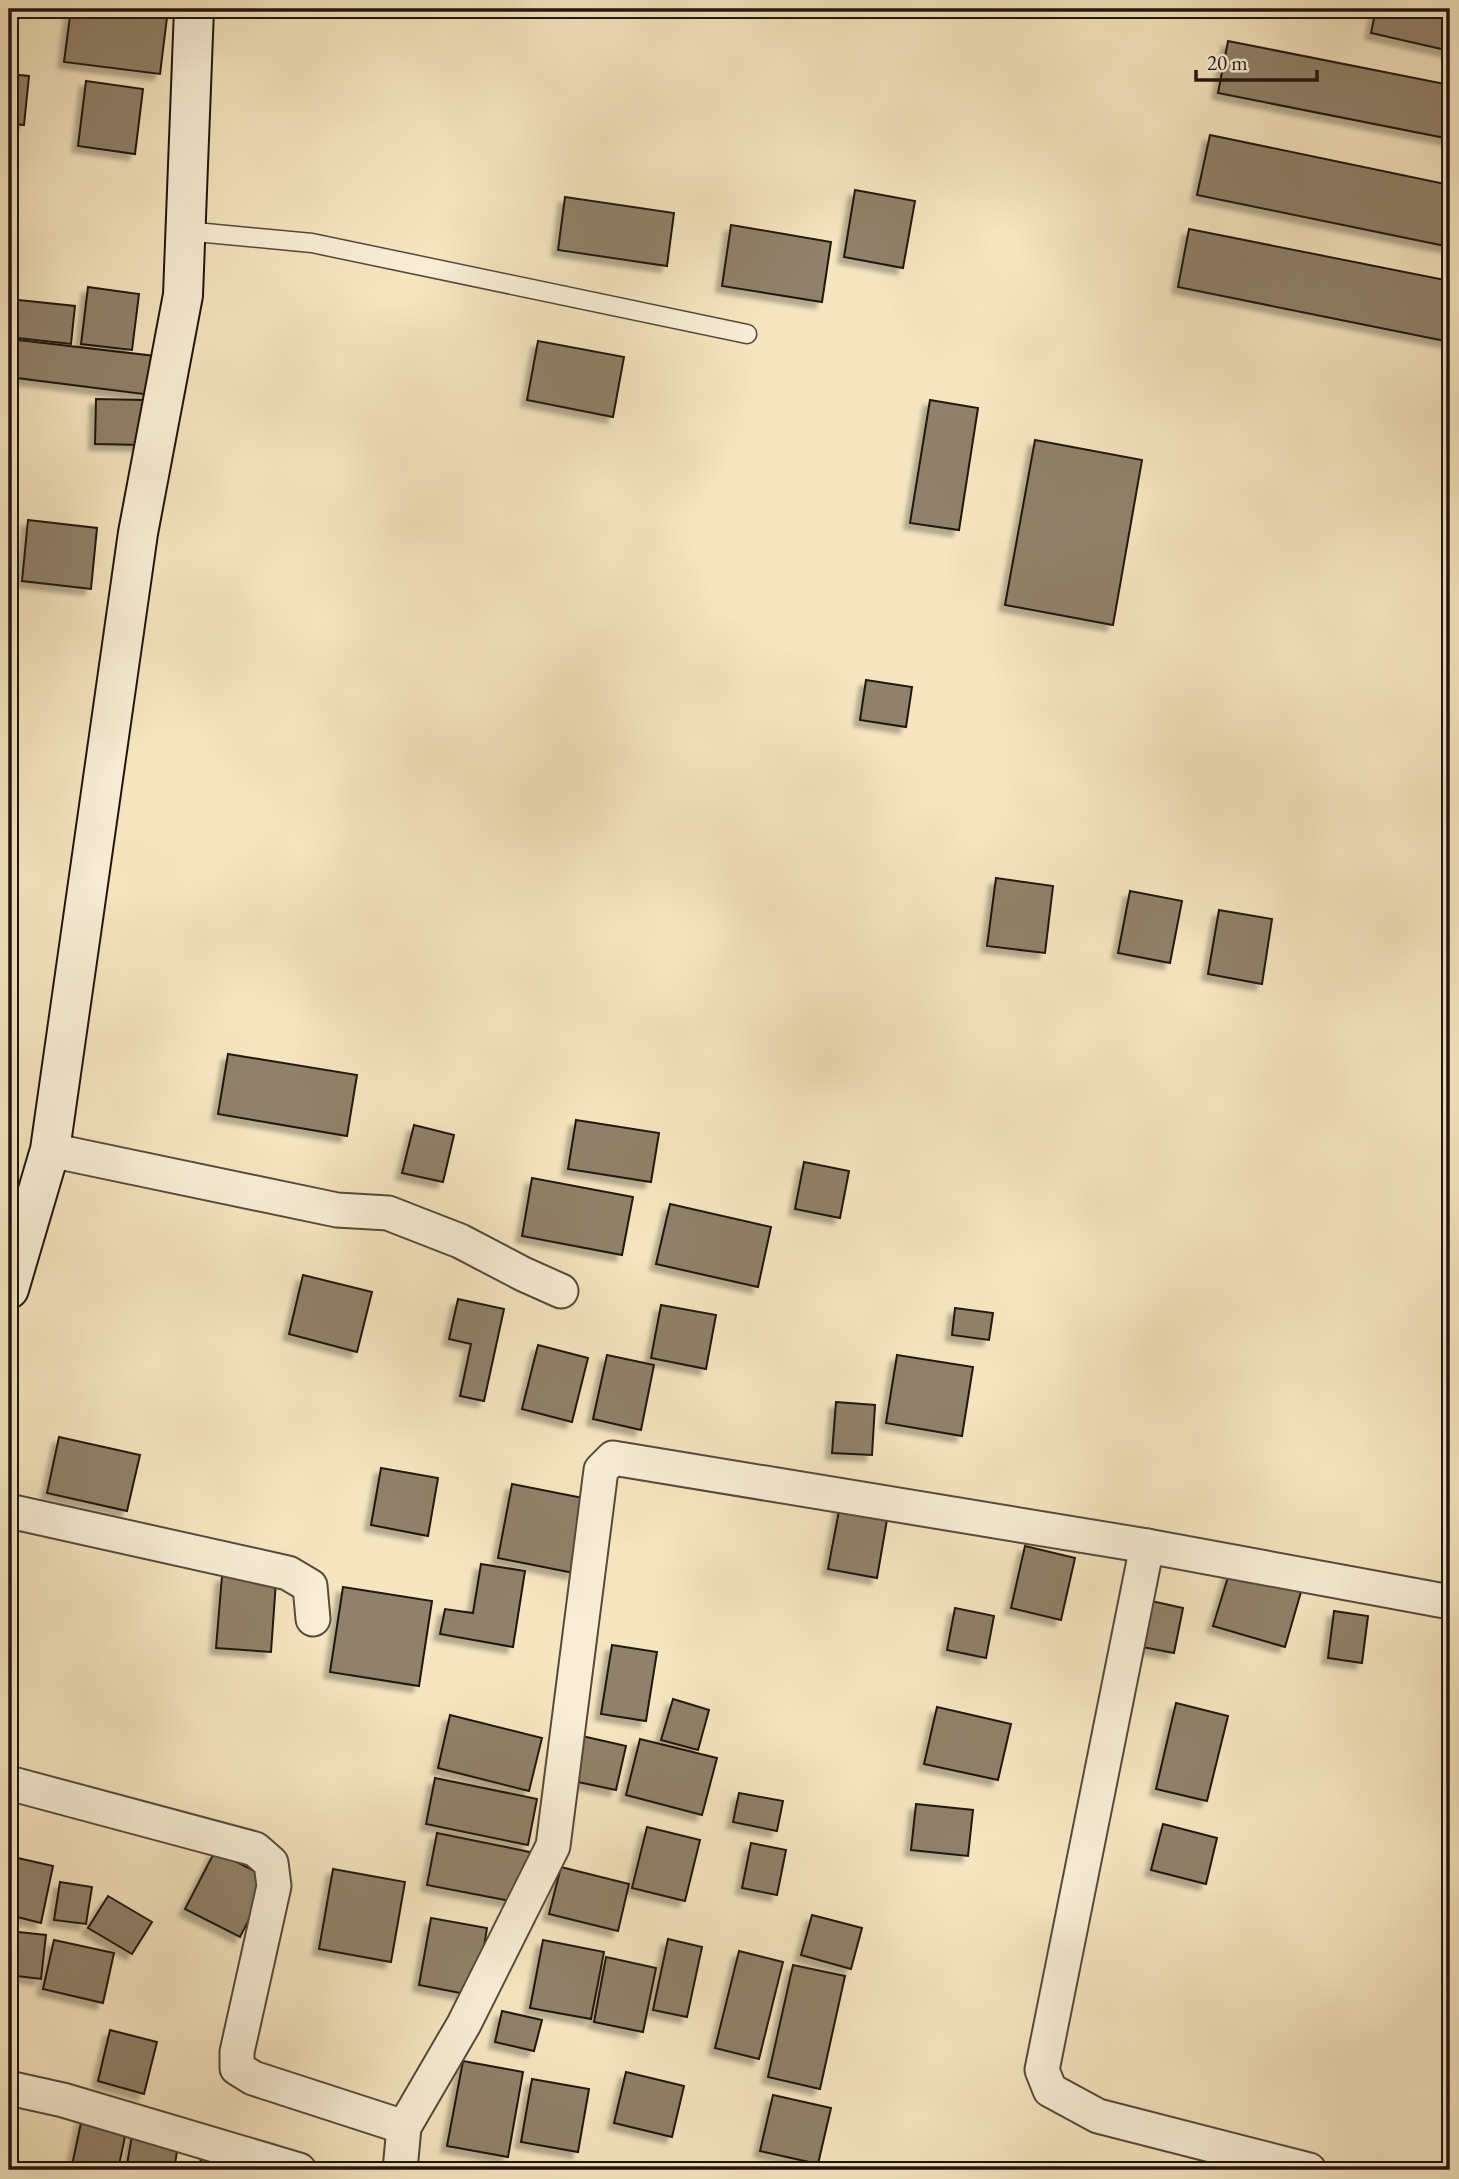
<svg xmlns="http://www.w3.org/2000/svg" width="1459" height="2179" viewBox="0 0 1459 2179" font-family="'EB Garamond',serif">
<style>
.building{fill:#90816b;stroke:#22150f;stroke-width:2;filter:url(#shadow)}
.lines{fill:none;stroke-linecap:round;stroke-linejoin:round}
.lane-casing{stroke:#57493b;stroke-width:21}
.street-casing{stroke:#57493b;stroke-width:37}
.secondary-casing{stroke:#22150f;stroke-width:42}
.lane{stroke:#f8eed6;stroke-width:18}
.street{stroke:#f8eed6;stroke-width:33}
.secondary{stroke:#f8eed6;stroke-width:38}
</style>
<defs>
<filter id="shadow"><feDropShadow dx="-6" dy="6" stdDeviation="2" flood-color="#0004"/></filter>
</defs>
<rect width="100%" height="100%" fill="#f5e5c0"/>
<filter id="stains"><feTurbulence type="fractalNoise" baseFrequency=".00286" numOctaves="4"/><feColorMatrix values="0 0 0 0 .2 0 0 0 0 .09 0 0 0 0 .02 0 0 0 .5 -.17"/></filter>
<radialGradient id="worn" r=".72"><stop offset=".6" stop-color="#630" stop-opacity="0"/><stop offset="1" stop-color="#630" stop-opacity=".3"/></radialGradient>
<!-- building -->
<g class="building">
<polygon points="71,9 168,9 160,74 64,62"/>
<polygon points="1376,9 1450,9 1450,51 1371,33"/>
<polygon points="1228,41 1450,85 1450,139 1218,93"/>
<polygon points="9,74 29,76 24,125 9,123"/>
<polygon points="86,81 143,89 135,154 78,146"/>
<polygon points="1210,135 1450,185 1450,247 1197,195"/>
<polygon points="855,190 915,201 903,268 844,257"/>
<polygon points="565,197 674,213 667,266 558,250"/>
<polygon points="731,225 831,242 822,302 722,286"/>
<polygon points="1189,229 1450,281 1450,342 1178,287"/>
<polygon points="88,287 139,294 132,350 81,344"/>
<polygon points="9,299 75,306 71,344 9,337"/>
<polygon points="9,339 155,356 151,395 9,377"/>
<polygon points="538,341 624,357 613,417 527,400"/>
<polygon points="96,399 144,400 144,445 95,444"/>
<polygon points="930,400 978,408 959,530 910,523"/>
<polygon points="1035,440 1142,460 1113,625 1005,605"/>
<polygon points="9,481 13,481 14,583 9,583"/>
<polygon points="28,520 97,528 91,589 22,581"/>
<polygon points="866,680 912,687 906,727 860,720"/>
<polygon points="996,878 1053,886 1045,953 987,946"/>
<polygon points="1130,891 1182,901 1170,963 1118,953"/>
<polygon points="1219,910 1272,919 1262,984 1208,974"/>
<polygon points="228,1054 357,1075 347,1136 218,1114"/>
<polygon points="576,1120 659,1133 651,1182 568,1169"/>
<polygon points="414,1125 454,1135 443,1182 402,1173"/>
<polygon points="804,1162 849,1171 840,1218 795,1209"/>
<polygon points="532,1178 633,1197 622,1255 522,1236"/>
<polygon points="670,1204 771,1227 758,1287 656,1264"/>
<polygon points="303,1275 372,1292 357,1352 289,1334"/>
<polygon points="458,1299 504,1309 484,1401 460,1396 471,1344 449,1339"/>
<polygon points="661,1305 716,1315 706,1369 651,1358"/>
<polygon points="955,1308 993,1313 989,1340 952,1335"/>
<polygon points="538,1345 588,1358 572,1422 522,1409"/>
<polygon points="607,1355 654,1365 641,1430 593,1419"/>
<polygon points="897,1355 973,1367 962,1436 886,1423"/>
<polygon points="836,1402 875,1405 872,1455 832,1453"/>
<polygon points="59,1437 140,1455 127,1511 47,1493"/>
<polygon points="381,1468 438,1478 428,1536 371,1525"/>
<polygon points="512,1484 588,1499 574,1573 498,1558"/>
<polygon points="841,1500 889,1508 877,1578 828,1569"/>
<polygon points="1025,1546 1075,1558 1061,1620 1011,1608"/>
<polygon points="481,1564 525,1571 513,1647 440,1634 445,1609 473,1613"/>
<polygon points="1232,1564 1303,1585 1285,1647 1213,1626"/>
<polygon points="222,1576 276,1581 271,1652 216,1648"/>
<polygon points="343,1587 432,1601 419,1686 330,1672"/>
<polygon points="1147,1600 1183,1608 1174,1653 1137,1646"/>
<polygon points="955,1608 994,1616 986,1658 947,1650"/>
<polygon points="1334,1611 1368,1616 1362,1663 1328,1658"/>
<polygon points="612,1645 657,1652 646,1721 601,1714"/>
<polygon points="673,1699 709,1710 698,1750 661,1740"/>
<polygon points="1176,1703 1228,1716 1207,1801 1156,1789"/>
<polygon points="937,1707 1011,1724 998,1780 924,1764"/>
<polygon points="450,1715 542,1738 529,1791 438,1768"/>
<polygon points="582,1736 626,1746 616,1790 573,1781"/>
<polygon points="640,1739 717,1758 702,1815 626,1795"/>
<polygon points="435,1778 537,1799 528,1845 426,1824"/>
<polygon points="739,1793 783,1801 777,1831 733,1822"/>
<polygon points="916,1804 973,1810 968,1856 911,1850"/>
<polygon points="1163,1824 1217,1838 1206,1884 1151,1870"/>
<polygon points="647,1827 700,1840 685,1901 632,1888"/>
<polygon points="437,1833 530,1852 521,1903 427,1885"/>
<polygon points="751,1843 786,1850 777,1895 742,1888"/>
<polygon points="215,1851 270,1879 240,1937 185,1909"/>
<polygon points="9,1856 53,1866 41,1923 9,1915"/>
<polygon points="561,1867 629,1884 618,1931 549,1914"/>
<polygon points="333,1869 405,1882 391,1962 319,1949"/>
<polygon points="60,1882 92,1887 86,1924 54,1920"/>
<polygon points="108,1896 152,1922 132,1954 88,1928"/>
<polygon points="812,1915 862,1928 851,1969 801,1955"/>
<polygon points="431,1918 487,1928 476,1996 419,1985"/>
<polygon points="9,1931 46,1935 41,1979 9,1975"/>
<polygon points="668,1939 702,1947 687,2017 653,2010"/>
<polygon points="54,1940 114,1953 103,2003 43,1989"/>
<polygon points="543,1940 604,1952 591,2019 530,2008"/>
<polygon points="739,1951 783,1962 759,2059 715,2048"/>
<polygon points="606,1957 656,1968 643,2032 594,2022"/>
<polygon points="793,1965 845,1976 820,2089 768,2077"/>
<polygon points="502,2011 542,2020 534,2051 495,2042"/>
<polygon points="110,2030 157,2042 144,2094 98,2081"/>
<polygon points="463,2061 523,2072 508,2157 447,2146"/>
<polygon points="626,2072 684,2086 672,2137 614,2123"/>
<polygon points="532,2079 589,2089 578,2152 521,2142"/>
<polygon points="773,2095 831,2108 818,2164 760,2151"/>
<polygon points="82,2118 127,2127 118,2170 71,2170"/>
<polygon points="133,2130 179,2139 174,2170 126,2170"/>
<polygon points="201,2158 234,2164 233,2170 199,2170"/>
<polygon points="823,2165 852,2170 822,2170"/>
</g>
<g class="lines">
<!-- lane casing -->
<g class="lane-casing">
<polyline id="lane" points="185,231 312,243 747,334"/>
</g>
<!-- street casing -->
<g class="street-casing">
<g id="street">
<polyline points="50,1150 337,1210 388,1213 460,1241 523,1274 561,1291"/>
<polyline points="9,1511 288,1573 310,1586 313,1619"/>
<polyline points="1147,1546 1042,2070 1050,2090 1098,2116 1309,2170"/>
<polyline points="9,1783 255,1849 271,1863 274,1886 237,2052 237,2068 253,2078 404,2127"/>
<polyline points="9,2088 63,2100 299,2170"/>
<polyline points="400,2170 404,2127 464,2024 553,1846 601,1470 613,1458 1147,1546 1450,1602"/>
</g>
</g>
<!-- secondary casing -->
<g class="secondary-casing">
<polyline id="secondary" points="9,1289 50,1150 138,533 183,295 194,9"/>
</g>
<!-- lane -->
<use href="#lane" class="lane"/>
<!-- street -->
<use href="#street" class="street"/>
<!-- secondary -->
<use href="#secondary" class="secondary"/>
</g>
<!-- margin -->
<rect width="1459" height="2179" fill="none" stroke="#f5e5c0" stroke-width="35"/>
<rect x="10" y="10" width="1438" height="2158" fill="none" stroke="#22150f" stroke-width="3.5"/>
<rect x="18" y="18" width="1424" height="2144" fill="none" stroke="#22150f" stroke-width="2"/>
<!-- scale -->
<path d="M1196 70v10h121v-10" fill="none" stroke="#22150f" stroke-width="3.5"/>
<text x="1207" y="70" font-size="21" fill="#22150f" stroke="#f8eed6" stroke-width="5" paint-order="stroke">20 m</text>
<rect width="100%" height="100%" filter="url(#stains)"/>
<rect width="100%" height="100%" fill="url(#worn)"/>
</svg>
